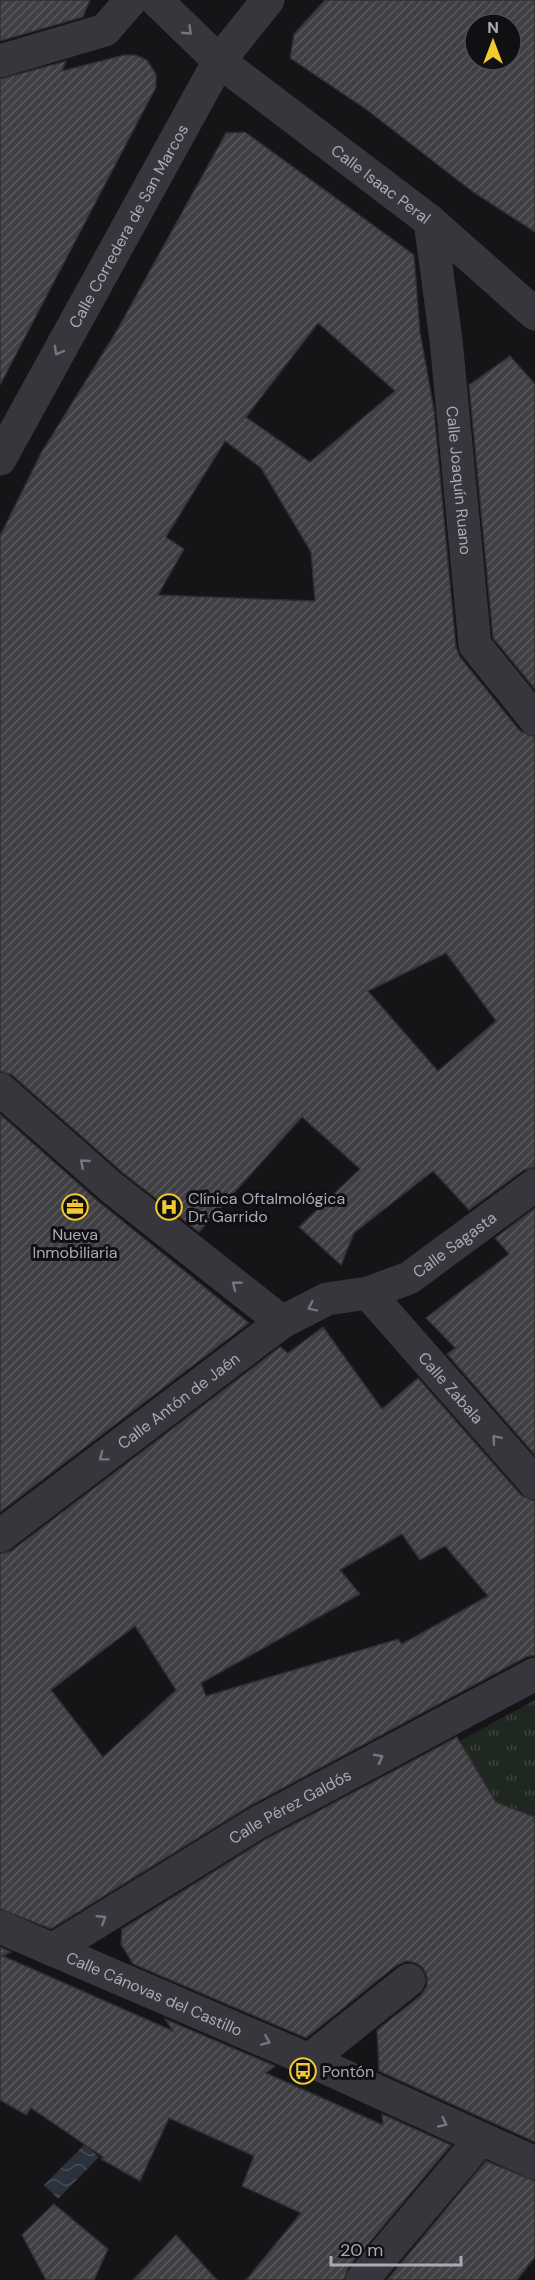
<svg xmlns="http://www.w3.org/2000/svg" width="535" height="2280" viewBox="0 0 535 2280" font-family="'DM Sans',sans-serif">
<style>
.grass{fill:url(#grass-tufts)}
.water{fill:url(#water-waves)}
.building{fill:url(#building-hatch);stroke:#2f2f33;stroke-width:1.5;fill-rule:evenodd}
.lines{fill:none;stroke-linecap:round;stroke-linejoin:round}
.pedestrian{stroke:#36363c;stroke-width:33}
.minor{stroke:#36363c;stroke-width:33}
.tertiary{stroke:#36363c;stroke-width:33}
.oneway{stroke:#747680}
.labels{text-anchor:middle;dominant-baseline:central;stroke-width:6;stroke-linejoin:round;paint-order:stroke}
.street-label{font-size:16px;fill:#a7aab7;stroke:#101012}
.poi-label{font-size:16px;fill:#a7aab7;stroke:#101012;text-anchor:start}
</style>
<defs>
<pattern id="grass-tufts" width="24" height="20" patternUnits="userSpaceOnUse" patternTransform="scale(1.5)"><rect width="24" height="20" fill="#1f2721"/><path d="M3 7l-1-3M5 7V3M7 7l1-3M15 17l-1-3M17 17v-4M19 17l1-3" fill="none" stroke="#3d443f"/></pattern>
<pattern id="water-waves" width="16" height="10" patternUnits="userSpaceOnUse" patternTransform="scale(1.5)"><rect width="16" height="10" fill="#2b323b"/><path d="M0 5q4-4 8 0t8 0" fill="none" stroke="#474d55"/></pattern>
<pattern id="building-hatch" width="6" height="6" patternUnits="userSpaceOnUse" patternTransform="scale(1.5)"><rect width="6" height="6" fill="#3f3f44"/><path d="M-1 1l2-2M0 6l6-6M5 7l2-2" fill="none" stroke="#58585d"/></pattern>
</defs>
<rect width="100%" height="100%" fill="#151517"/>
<!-- grass -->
<polygon class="grass" points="535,1700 535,1817 496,1801 459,1741"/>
<!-- water -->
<polygon class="water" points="85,2144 99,2157 58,2199 44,2185"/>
<!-- building -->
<g class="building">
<polygon points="0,0 90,0 83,17 0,41"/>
<path d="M325,0H535V232L473,192L367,110L290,58L294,34ZM475,24H511V60H475Z"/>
<polygon points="124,55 136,55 147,60 156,74 156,87 0,385 0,79 66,61 62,71"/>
<path d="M245,132L414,255L420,332L434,410L456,647L460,657L520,731L535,737V1167L524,1170L469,1210L433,1171L354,1233L341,1265L299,1227L360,1169L302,1117L199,1232L123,1173L12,1075L0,1071V536L41,453L116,332L226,133ZM318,323L395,391L310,462L246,417ZM225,441L261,468L311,552L315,601L158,595L184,549L166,537ZM446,953L496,1021L438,1071L368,991Z"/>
<polygon points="510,356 535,384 535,689 493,638 469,385"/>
<polygon points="0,1114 99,1202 249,1323 0,1512"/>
<polygon points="535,1208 535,1455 447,1354 455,1348 426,1318 509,1254 495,1238"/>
<path d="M323,1327L382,1409L418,1378L521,1495L535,1501V1655L526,1657L248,1807L51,1929L0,1909V1554L11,1551L280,1347L288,1353ZM402,1534L420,1560L445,1546L488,1596L402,1644L398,1639L206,1696L201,1683L360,1594L340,1570ZM135,1626L176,1690L103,1757L51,1690Z"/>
<polygon points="457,1737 496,1802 535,1817 535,2142 379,2071 377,2030 421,1995 427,1986 427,1977 423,1968 416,1963 407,1961 397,1965 306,2038 133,1964 121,1944 122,1929 266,1839"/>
<polygon points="0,1947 11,1952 3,1956 173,2031 165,2019 275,2066 266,2073 383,2125 382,2114 451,2145 348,2268 344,2280 246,2280 301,2213 242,2186 254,2156 169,2118 140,2181 101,2159 103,2157 31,2108 26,2115 0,2100"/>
<polygon points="486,2161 535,2181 535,2257 517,2280 387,2280"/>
<polygon points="54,2204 108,2249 94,2280 46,2280 22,2235"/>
<polygon points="176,2235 217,2280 133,2280"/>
</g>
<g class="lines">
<!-- pedestrian -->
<g class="pedestrian">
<polyline points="0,61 105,30 131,0"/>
<path id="s1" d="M430,221L446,340L475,645L535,719"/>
</g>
<!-- minor -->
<g class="minor">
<path id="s2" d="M0,459L219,61"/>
<polyline points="0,1089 111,1187 282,1322"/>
<path id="s3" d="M368,1293L535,1483"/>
<path id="s4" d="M0,1536L282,1322L327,1299L368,1293L409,1278L535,1185"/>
<path id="s5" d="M52,1950L257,1823L535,1674"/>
<polyline points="309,2060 409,1980"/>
<polyline points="362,2280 480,2140"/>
</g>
<!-- tertiary -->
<g class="tertiary">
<path id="s6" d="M156,0L219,61L430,221L535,314"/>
<polyline points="219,61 268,0"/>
<path id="s7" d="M0,1927L309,2060L535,2163"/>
</g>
</g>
<!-- one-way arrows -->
<defs><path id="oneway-chevron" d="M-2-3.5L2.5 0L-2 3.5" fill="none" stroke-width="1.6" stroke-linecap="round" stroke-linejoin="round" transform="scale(1.5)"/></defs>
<g class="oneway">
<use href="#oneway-chevron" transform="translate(188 31) rotate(44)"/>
<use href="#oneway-chevron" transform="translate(58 351) rotate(119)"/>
<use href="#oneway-chevron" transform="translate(84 1163) rotate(-139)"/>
<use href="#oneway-chevron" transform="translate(236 1285) rotate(-142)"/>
<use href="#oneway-chevron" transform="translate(312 1307) rotate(154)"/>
<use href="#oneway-chevron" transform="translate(496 1439) rotate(-131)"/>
<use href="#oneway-chevron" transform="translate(103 1457) rotate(143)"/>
<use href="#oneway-chevron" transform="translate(379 1758) rotate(-28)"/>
<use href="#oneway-chevron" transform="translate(102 1919) rotate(-32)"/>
<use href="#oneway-chevron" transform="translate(266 2041) rotate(23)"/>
<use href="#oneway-chevron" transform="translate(443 2123) rotate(25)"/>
</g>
<!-- icons -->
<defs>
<g id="office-ring" transform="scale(1.35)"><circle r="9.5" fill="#101012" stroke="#f2c931" stroke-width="1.5"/><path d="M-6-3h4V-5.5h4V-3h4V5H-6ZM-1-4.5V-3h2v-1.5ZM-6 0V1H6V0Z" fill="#f2c931"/></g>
<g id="hospital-ring" transform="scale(1.35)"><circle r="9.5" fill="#101012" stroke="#f2c931" stroke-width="1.5"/><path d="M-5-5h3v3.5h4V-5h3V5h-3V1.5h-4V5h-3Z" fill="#f2c931"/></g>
<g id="bus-ring" transform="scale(1.35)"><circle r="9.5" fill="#101012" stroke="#f2c931" stroke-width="1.5"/><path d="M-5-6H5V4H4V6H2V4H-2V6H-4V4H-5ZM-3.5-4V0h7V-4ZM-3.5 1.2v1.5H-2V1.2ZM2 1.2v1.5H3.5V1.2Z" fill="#f2c931"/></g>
</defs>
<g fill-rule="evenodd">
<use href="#office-ring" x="75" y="1207"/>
<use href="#hospital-ring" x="169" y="1207"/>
<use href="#bus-ring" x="303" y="2071"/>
</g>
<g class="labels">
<!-- street labels -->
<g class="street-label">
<text stroke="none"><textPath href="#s6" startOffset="291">Calle Isaac Peral</textPath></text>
<text stroke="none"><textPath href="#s2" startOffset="266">Calle Corredera de San Marcos</textPath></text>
<text stroke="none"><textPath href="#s1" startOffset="261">Calle Joaquín Ruano</textPath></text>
<text stroke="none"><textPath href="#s4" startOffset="546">Calle Sagasta</textPath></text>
<text stroke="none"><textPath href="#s3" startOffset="126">Calle Zabala</textPath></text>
<text stroke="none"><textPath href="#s4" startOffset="224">Calle Antón de Jaén</textPath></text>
<text stroke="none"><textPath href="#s5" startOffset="278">Calle Pérez Galdós</textPath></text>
<text stroke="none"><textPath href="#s7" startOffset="168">Calle Cánovas del Castillo</textPath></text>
</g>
<!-- poi labels -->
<g class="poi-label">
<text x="188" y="1198">Clínica Oftalmológica<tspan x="188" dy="18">Dr. Garrido</tspan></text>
<text x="75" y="1234" text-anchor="middle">Nueva<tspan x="75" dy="18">Inmobiliaria</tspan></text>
<text x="322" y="2071">Pontón</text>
</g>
</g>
<!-- north arrow -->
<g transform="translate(493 42)"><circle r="28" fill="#101012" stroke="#4c4e54" stroke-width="1.5"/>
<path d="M0-4.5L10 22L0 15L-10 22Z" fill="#f2c931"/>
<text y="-9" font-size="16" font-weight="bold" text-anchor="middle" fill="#a7aab7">N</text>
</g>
<!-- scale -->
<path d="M331 2256v9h130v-9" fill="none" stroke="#a7aab7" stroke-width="3"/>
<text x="340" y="2256" font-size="18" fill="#a7aab7" stroke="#101012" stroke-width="4.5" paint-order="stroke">20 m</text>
</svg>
